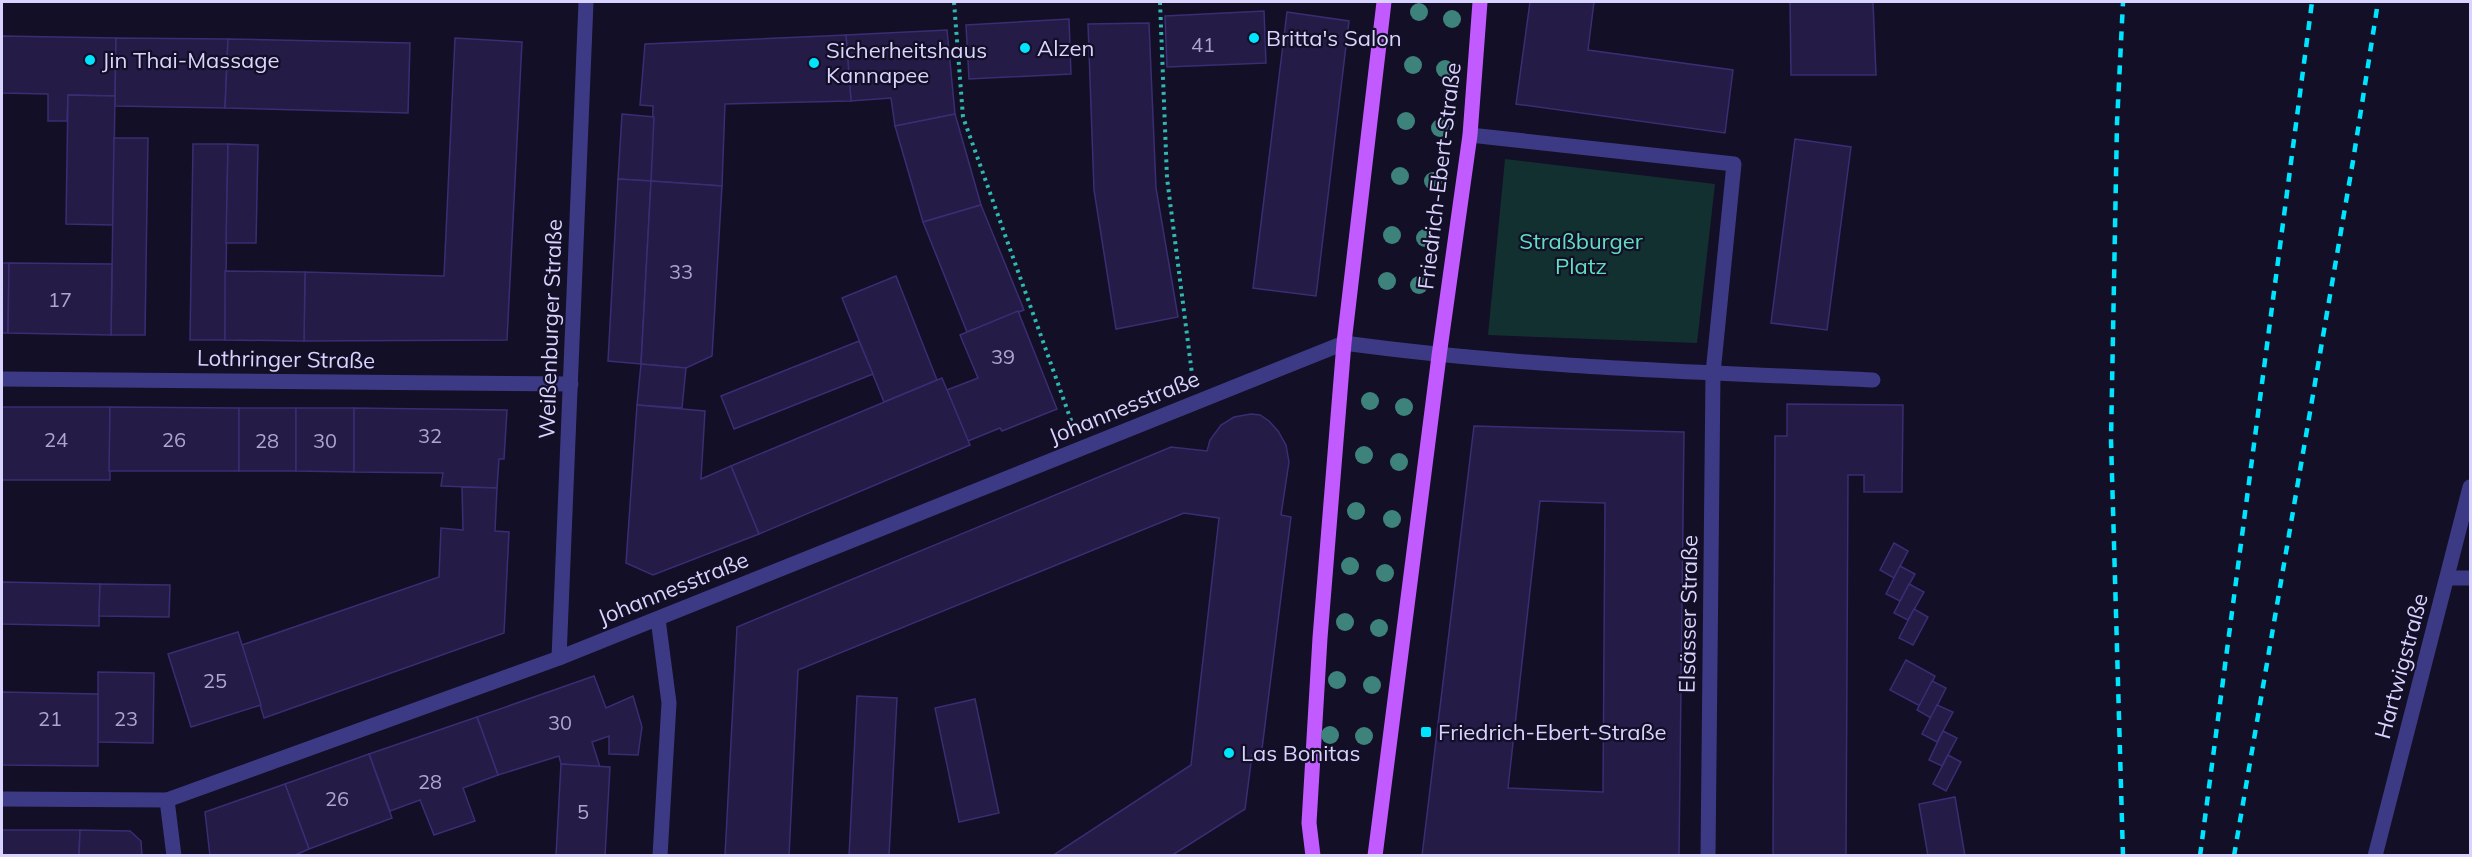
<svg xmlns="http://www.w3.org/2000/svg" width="2472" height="857" viewBox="0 0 2472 857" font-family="Mulish,sans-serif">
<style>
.green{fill:#12302f}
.building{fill:#241b47;stroke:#3b2d73;stroke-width:1.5;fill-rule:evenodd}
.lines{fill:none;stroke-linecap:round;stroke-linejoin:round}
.path{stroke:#2fb8b0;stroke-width:4;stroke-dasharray:3 4.5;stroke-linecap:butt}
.minor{stroke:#3d3a85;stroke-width:15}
.major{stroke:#c25bff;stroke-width:15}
.rail{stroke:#00e5ff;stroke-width:4.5;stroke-dasharray:9 8;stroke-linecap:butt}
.tree{fill:#3d827b}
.poi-dot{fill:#00e5ff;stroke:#130f26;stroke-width:2}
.labels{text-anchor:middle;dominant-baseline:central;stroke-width:4.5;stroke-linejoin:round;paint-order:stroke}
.number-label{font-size:20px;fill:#aca6d1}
.poi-label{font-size:22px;fill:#d9d4ff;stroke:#130f26;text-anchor:start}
.street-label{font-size:22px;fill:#d9d4ff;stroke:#130f26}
.park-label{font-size:22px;fill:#5fe0c0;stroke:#130f26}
</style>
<rect width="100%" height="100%" fill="#130f26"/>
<!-- green -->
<polygon class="green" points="1505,159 1715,184 1697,343 1488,335"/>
<!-- building -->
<g class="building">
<polygon points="1530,2 1594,2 1588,50 1733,70 1725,133 1516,104"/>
<polygon points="1790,2 1873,2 1876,75 1791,75"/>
<polygon points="1264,11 1266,63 1167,67 1165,16"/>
<polygon points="1287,12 1349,21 1316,296 1253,288"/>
<polygon points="1069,19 1071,74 969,79 966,25"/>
<polygon points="1149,23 1156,188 1178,317 1116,329 1094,190 1088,24"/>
<polygon points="947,30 955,114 895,126 891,98 851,101 846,35"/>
<polygon points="846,35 851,101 725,104 722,186 651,181 653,106 640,105 645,44"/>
<polygon points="2,36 116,38 115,96 68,95 67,121 48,121 48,94 2,93"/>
<polygon points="116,38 228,39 225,108 115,106"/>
<polygon points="455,38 522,42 507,340 304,341 305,272 444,276"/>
<polygon points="228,39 410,43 408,113 225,108"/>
<polygon points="68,95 115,96 113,225 66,224"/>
<polygon points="622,114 654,117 651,181 618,179"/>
<polygon points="955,114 981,205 923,222 895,126"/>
<polygon points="114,138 148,138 145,335 111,335"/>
<polygon points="1795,139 1851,147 1827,330 1771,323"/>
<polygon points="193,144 228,144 225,340 190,340"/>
<polygon points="228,144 258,145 256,243 226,243"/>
<polygon points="618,179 651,181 641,364 608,361"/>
<polygon points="651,181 722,186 712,356 686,368 641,364"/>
<polygon points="981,205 1024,310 967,332 923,222"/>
<polygon points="2,263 9,263 8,333 2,333"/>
<polygon points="9,263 112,264 111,335 8,333"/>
<polygon points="225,271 305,272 304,341 225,340"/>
<polygon points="896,276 937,380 884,402 842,298"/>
<polygon points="1018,311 1057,409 1002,431 1000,428 968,441 947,390 978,378 960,335"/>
<polygon points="859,341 873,374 734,429 721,396"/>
<polygon points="641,364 686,368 682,408 637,405"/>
<polygon points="942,378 970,445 759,534 731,466"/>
<polygon points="1787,404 1903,405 1902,492 1864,492 1864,475 1848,475 1846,856 1773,856 1775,436 1787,436"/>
<polygon points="637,405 705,411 701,479 731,466 759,534 653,575 626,563"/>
<rect x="2" y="407" width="108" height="73"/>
<polygon points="110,407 239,408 239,471 109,471"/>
<rect x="239" y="408" width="57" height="63"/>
<polygon points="296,408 354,408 354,472 296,471"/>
<polygon points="354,408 507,410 504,459 499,459 497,488 441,486 443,473 354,472"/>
<polygon points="1251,414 1260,415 1269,421 1278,431 1286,445 1289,462 1281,515 1291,517 1261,757 1252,755 1245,809 1171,856 1052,856 1191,765 1219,518 1184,513 798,670 789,856 725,856 737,627 1171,447 1207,451 1210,440 1221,425 1234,417"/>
<path d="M1474,426L1684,432L1679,856H1422ZM1540,501L1605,503L1603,792L1508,788Z"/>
<polygon points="462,487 497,488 495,531 509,532 504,633 264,718 242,645 439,577 441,528 463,530"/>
<polygon points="1894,543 1908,551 1894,578 1880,570"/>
<polygon points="1900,566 1915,574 1900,601 1886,594"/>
<polygon points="2,582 100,584 99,626 2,624"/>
<polygon points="100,584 170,585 169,617 99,616"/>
<polygon points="1909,584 1924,592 1908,620 1894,613"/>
<polygon points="1914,609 1928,617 1913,645 1899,638"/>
<polygon points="238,632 261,705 191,727 168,654"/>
<polygon points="1906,660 1935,676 1920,706 1890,690"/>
<polygon points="98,672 154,673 153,743 98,742"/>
<polygon points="594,676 606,708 633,696 642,727 638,755 609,754 609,736 592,742 600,767 561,764 559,756 498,775 477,717"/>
<polygon points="1932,681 1946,688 1931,718 1917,710"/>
<polygon points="2,692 98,694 98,766 2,765"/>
<polygon points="857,696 897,698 889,856 849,856"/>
<polygon points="975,699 999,813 959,822 935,708"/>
<polygon points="1937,705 1953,712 1937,742 1922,734"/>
<polygon points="477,717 498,775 463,788 475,821 434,835 420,800 390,811 369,754"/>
<polygon points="1943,731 1957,738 1942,766 1929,760"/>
<polygon points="369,754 392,818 309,849 285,784"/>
<polygon points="1948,755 1961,762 1946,791 1933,784"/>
<polygon points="561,764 610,767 605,856 556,856"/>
<polygon points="285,784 309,849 293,856 210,856 205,812"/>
<polygon points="1955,797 1965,856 1928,856 1919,804"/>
<polygon points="2,830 80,830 79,856 2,856"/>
<polygon points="80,830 130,831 141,841 142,856 79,856"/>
</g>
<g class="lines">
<!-- path -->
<g class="path">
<polyline points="954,2 963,117 1072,423"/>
<polyline points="1160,2 1167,178 1192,374"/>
</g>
<!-- minor -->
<g class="minor">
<polyline points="1470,135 1734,164 1713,373 1708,856"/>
<polyline points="2,379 571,384"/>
<polyline points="2447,578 2470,578"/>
<polyline points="658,619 669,703 660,856"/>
<polyline points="559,658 586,2"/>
<path d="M2,799L167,800L559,658L1344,343C1519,367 1697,372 1873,380"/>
<polyline points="167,800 174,856"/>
<polyline points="2375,856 2470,487"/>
</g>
<!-- major -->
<g class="major">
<polyline points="1313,856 1309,823 1320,638 1344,343 1384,2"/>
<polyline points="1375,856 1439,356 1470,135 1480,2"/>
</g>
<!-- rail -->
<g class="rail">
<polyline points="2123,856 2111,440 2117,123 2123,2"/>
<polyline points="2200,856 2312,2"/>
<polyline points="2234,856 2353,161 2378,2"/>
</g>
</g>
<!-- trees -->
<g class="tree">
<circle cx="1419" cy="12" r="9"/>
<circle cx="1452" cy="19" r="9"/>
<circle cx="1413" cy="65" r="9"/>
<circle cx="1445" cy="69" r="9"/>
<circle cx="1406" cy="121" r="9"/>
<circle cx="1440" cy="128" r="9"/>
<circle cx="1400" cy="176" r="9"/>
<circle cx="1433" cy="181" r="9"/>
<circle cx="1392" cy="235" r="9"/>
<circle cx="1425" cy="238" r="9"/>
<circle cx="1387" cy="281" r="9"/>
<circle cx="1419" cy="285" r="9"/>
<circle cx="1370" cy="401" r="9"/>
<circle cx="1404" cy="407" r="9"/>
<circle cx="1364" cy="455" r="9"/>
<circle cx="1399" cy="462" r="9"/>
<circle cx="1356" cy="511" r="9"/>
<circle cx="1392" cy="519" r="9"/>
<circle cx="1350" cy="566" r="9"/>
<circle cx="1385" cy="573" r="9"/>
<circle cx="1345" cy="622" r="9"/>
<circle cx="1379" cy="628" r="9"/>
<circle cx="1337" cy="680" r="9"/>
<circle cx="1372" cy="685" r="9"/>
<circle cx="1330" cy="735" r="9"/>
<circle cx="1364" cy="736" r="9"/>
</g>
<!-- markers -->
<g class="poi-dot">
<circle cx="1254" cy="38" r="6"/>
<circle cx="1025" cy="48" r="6"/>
<circle cx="90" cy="60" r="6"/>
<circle cx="814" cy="63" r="6"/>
<rect x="1420" y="726" width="12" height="12" rx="3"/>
<circle cx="1229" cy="753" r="6"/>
</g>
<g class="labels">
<!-- number labels -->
<g class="number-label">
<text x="1203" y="44">41</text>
<text x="681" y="271">33</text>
<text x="60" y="299">17</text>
<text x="1003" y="356">39</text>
<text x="430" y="435">32</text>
<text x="56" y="439">24</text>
<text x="174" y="439">26</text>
<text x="267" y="440">28</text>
<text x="325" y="440">30</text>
<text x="215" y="680">25</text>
<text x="50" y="718">21</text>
<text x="126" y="718">23</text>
<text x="560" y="722">30</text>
<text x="430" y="781">28</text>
<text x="337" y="798">26</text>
<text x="583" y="811">5</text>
</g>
<!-- poi labels -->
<g class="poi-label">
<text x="1266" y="38">Britta's Salon</text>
<text x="1037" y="48">Alzen</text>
<text x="826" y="50">Sicherheitshaus<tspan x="826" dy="25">Kannapee</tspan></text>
<text x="102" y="60">Jin Thai-Massage</text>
<text x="1438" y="732">Friedrich-Ebert-Straße</text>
<text x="1241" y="753">Las Bonitas</text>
</g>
<!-- street labels -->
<g class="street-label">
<text transform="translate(1439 176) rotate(-83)">Friedrich-Ebert-Straße</text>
<text transform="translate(550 329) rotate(-88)">Weißenburger Straße</text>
<text transform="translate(286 359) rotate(1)">Lothringer Straße</text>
<text transform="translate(1124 407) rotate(-22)">Johannesstraße</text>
<text transform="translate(673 588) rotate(-22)">Johannesstraße</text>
<text transform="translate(1688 614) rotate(-89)">Elsässer Straße</text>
<text transform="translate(2401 666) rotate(-75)">Hartwigstraße</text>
</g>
<!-- park labels -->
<g class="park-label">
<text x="1581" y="241">Straßburger<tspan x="1581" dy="25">Platz</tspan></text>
</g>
</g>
<!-- border -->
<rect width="2472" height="857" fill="none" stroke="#d9d4ff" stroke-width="6"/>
</svg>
